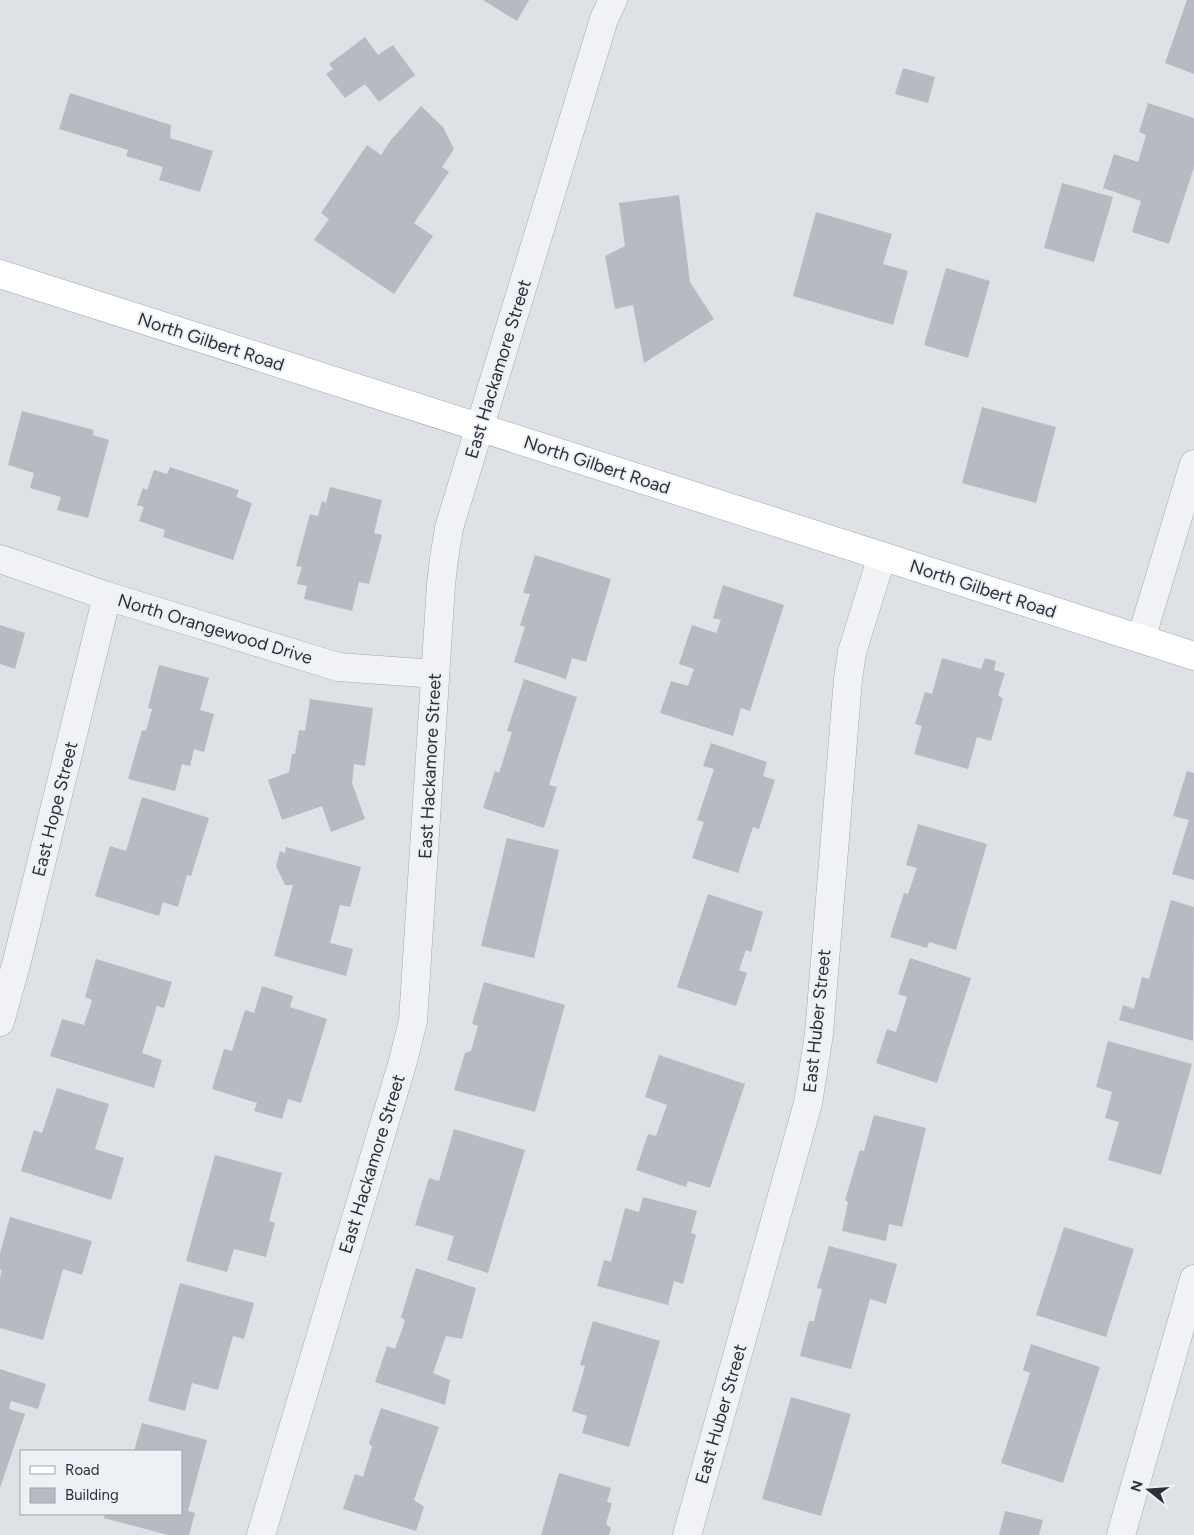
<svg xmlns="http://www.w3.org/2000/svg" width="1194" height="1535" viewBox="0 0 1194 1535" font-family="Figtree,sans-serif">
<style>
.building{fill:#b6bbc2}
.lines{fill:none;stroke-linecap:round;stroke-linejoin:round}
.minor-casing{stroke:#a4a9af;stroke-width:29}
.major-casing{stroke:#9fa7b0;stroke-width:29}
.minor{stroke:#f0f2f5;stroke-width:28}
.major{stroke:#fff;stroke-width:28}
.labels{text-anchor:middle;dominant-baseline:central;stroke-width:4;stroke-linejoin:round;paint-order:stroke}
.street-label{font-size:18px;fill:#29313b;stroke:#edf0f4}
</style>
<rect width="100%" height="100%" fill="#dee2e6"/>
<!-- building -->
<g class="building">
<polygon points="483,0 529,0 517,21"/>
<polygon points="1187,0 1194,0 1194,74 1165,63"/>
<polygon points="365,37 378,55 393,45 415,75 379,102 365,84 345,98 326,74 333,69 329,64"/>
<polygon points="903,68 935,77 928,103 895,94"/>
<polygon points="70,93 171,125 170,138 213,151 200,192 159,180 163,167 126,156 128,150 59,129"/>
<polygon points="1148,103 1194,118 1194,167 1169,244 1132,232 1141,201 1103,188 1114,154 1138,162 1146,135 1139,132"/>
<polygon points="421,106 443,127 454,149 442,167 449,172 414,223 433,236 394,294 314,240 329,219 321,213 367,145 381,155 391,140"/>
<polygon points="1062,183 1113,197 1094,262 1044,248"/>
<polygon points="679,195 690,282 714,319 644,363 633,305 615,309 605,256 625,246 619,203"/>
<polygon points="816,212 892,234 883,264 908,271 893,325 793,296"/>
<polygon points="946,268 990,281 968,358 924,345"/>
<polygon points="982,407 1056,427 1036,503 962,483"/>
<polygon points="22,411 94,430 93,435 109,440 88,518 57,510 61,497 30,488 34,473 8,465"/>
<polygon points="170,467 239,490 236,497 252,503 233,560 163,537 165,530 139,521 144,507 137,505 143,488 147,490 154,470 167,474"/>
<polygon points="330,487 382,500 374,533 382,535 369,584 359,582 352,611 304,599 307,586 297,584 302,567 296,566 310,514 318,516 322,501 326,503"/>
<polygon points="535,555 611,579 586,662 572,658 566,679 514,662 525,627 520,625 530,594 523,593"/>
<polygon points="723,585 784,605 750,711 741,708 733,736 660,713 671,681 688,686 694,669 679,664 692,625 716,633 721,620 713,618"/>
<polygon points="0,625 25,633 15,669 0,664"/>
<polygon points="942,658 981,669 985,658 996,661 994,670 1005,673 998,695 1003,699 991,741 977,737 968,769 914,754 922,726 915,724 925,692 932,694"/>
<polygon points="159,665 209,678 200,710 214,714 204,752 194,749 190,766 182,764 175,791 128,779 142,730 146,731 152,709 148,708"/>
<polygon points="524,679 577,697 549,785 557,787 544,828 483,808 495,771 499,773 512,732 507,731"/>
<polygon points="310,699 373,708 365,766 354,764 352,783 365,819 331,832 322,806 282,820 268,780 289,772 292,754 295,754 299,730 305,731"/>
<polygon points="711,743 767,762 763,776 775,780 759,829 753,827 738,873 692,858 704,822 697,820 714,769 703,766"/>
<polygon points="1187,771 1194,773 1194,880 1172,874 1189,820 1173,816"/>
<polygon points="142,797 209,818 191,876 187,875 178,907 163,902 159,916 95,896 110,846 126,851"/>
<polygon points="918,824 987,844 956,950 929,942 927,948 890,937 904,893 908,894 917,868 906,865"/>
<polygon points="507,838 559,850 534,958 481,946"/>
<polygon points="286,847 361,867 350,907 340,905 330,943 353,949 346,976 274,956 293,885 285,885 276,866 280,851 285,853"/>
<polygon points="708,894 763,912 751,952 746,950 739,970 747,973 736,1006 677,987"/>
<polygon points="1171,900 1194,907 1193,1041 1119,1020 1123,1005 1134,1009 1142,977 1149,979"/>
<polygon points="910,958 971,978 937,1083 876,1063 887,1029 896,1032 907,997 898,994"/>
<polygon points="96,959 172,982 164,1008 157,1006 142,1053 162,1060 154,1088 50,1056 62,1019 84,1025 92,1000 85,997"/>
<polygon points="484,982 565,1005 535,1112 454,1090 465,1053 471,1051 478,1026 472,1024"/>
<polygon points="262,986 293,996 290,1007 327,1019 301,1103 288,1099 282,1119 254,1111 257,1103 212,1089 224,1049 232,1051 245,1010 254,1013"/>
<polygon points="1108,1041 1192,1064 1161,1175 1108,1160 1119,1122 1105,1118 1112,1092 1096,1087"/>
<polygon points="659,1055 745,1084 710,1188 688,1181 686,1187 636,1170 648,1134 656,1136 667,1105 645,1097"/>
<polygon points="57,1088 109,1104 95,1149 124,1158 111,1200 21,1171 34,1130 42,1133"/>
<polygon points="874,1115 926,1128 902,1227 889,1224 886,1241 842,1231 848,1202 845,1200 860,1150 864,1151"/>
<polygon points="454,1129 525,1150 488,1273 447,1260 454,1236 415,1225 429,1178 439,1181"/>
<polygon points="215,1155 282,1173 269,1221 275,1223 266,1257 234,1249 227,1272 186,1261"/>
<polygon points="643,1197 697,1211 691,1233 696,1235 683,1284 674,1281 668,1305 597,1286 604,1260 611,1262 625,1208 639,1212"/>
<polygon points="10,1217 92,1241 82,1275 63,1269 43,1340 0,1328 0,1278 2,1270 0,1270 0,1253"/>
<polygon points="1064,1227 1134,1249 1106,1337 1036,1315"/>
<polygon points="829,1246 897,1264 886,1304 870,1299 851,1369 800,1356 809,1321 814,1321 822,1289 817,1288"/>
<polygon points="416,1268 476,1288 462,1339 446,1336 433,1373 450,1380 445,1405 375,1382 387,1346 395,1349 405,1321 401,1317"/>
<polygon points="180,1283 254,1303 244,1339 233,1336 218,1390 192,1383 185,1411 148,1401"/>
<polygon points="593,1321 660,1341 629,1447 582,1433 587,1416 572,1411 585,1366 580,1365"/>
<polygon points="1031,1344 1100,1367 1063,1483 1001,1463 1030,1373 1023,1370"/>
<polygon points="0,1369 46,1384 38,1409 11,1401 9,1409 25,1414 0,1488"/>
<polygon points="791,1397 851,1414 821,1516 762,1499"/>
<polygon points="381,1408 439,1427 414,1500 424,1507 416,1531 343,1509 355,1474 363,1477 372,1447 369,1443"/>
<polygon points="142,1423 207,1440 188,1511 195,1513 189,1535 168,1535 104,1518 105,1514 181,1514 181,1451 134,1451"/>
<polygon points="559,1473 611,1488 607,1502 612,1503 606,1524 611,1528 609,1535 541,1535"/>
<polygon points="1005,1511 1043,1520 1039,1535 999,1535"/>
</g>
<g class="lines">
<!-- minor casing -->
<g class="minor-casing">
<g id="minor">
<polyline points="0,559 107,596 338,667 435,674"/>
<polyline points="1141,639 1194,464"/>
<polyline points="0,1022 17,961 107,596"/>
<polyline points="261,1535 403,1061 413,1021 441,585 444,559 449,528 604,19 613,0"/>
<polyline points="687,1535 808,1103 819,1034 848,679 852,652 882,556"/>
<polyline points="1121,1535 1194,1279"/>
</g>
</g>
<!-- major casing -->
<g class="major-casing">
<polyline id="major" points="0,274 1194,656"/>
</g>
<!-- minor -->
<use href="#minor" class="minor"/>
<!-- major -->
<use href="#major" class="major"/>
</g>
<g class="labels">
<!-- street labels -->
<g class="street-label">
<text transform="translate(211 342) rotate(18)">North Gilbert Road</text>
<text transform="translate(498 369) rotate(-73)">East Hackamore Street</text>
<text transform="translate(597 465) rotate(18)">North Gilbert Road</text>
<text transform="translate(983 589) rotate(18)">North Gilbert Road</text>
<text transform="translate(215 629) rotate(17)">North Orangewood Drive</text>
<text transform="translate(430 766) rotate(-87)">East Hackamore Street</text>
<text transform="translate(55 809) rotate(-76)">East Hope Street</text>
<text transform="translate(817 1021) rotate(-84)">East Huber Street</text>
<text transform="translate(372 1164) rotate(-73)">East Hackamore Street</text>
<text transform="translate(721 1414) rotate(-74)">East Huber Street</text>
</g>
</g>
<!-- legend -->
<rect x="20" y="1450" width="162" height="65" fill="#edf0f4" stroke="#9fa4aa"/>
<rect x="30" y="1466" width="25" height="8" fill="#ffffff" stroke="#9fa4aa"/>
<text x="65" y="1475" font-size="15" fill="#29313b">Road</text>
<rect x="30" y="1488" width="25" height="15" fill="#b6bbc2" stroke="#9fa4aa"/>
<text x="65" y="1500" font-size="15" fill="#29313b">Building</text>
<!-- north arrow -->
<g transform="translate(1149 1490) rotate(287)" stroke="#edf0f4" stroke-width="4" paint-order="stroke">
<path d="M0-4L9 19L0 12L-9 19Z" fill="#29313b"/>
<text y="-8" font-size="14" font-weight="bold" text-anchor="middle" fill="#29313b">N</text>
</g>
</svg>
